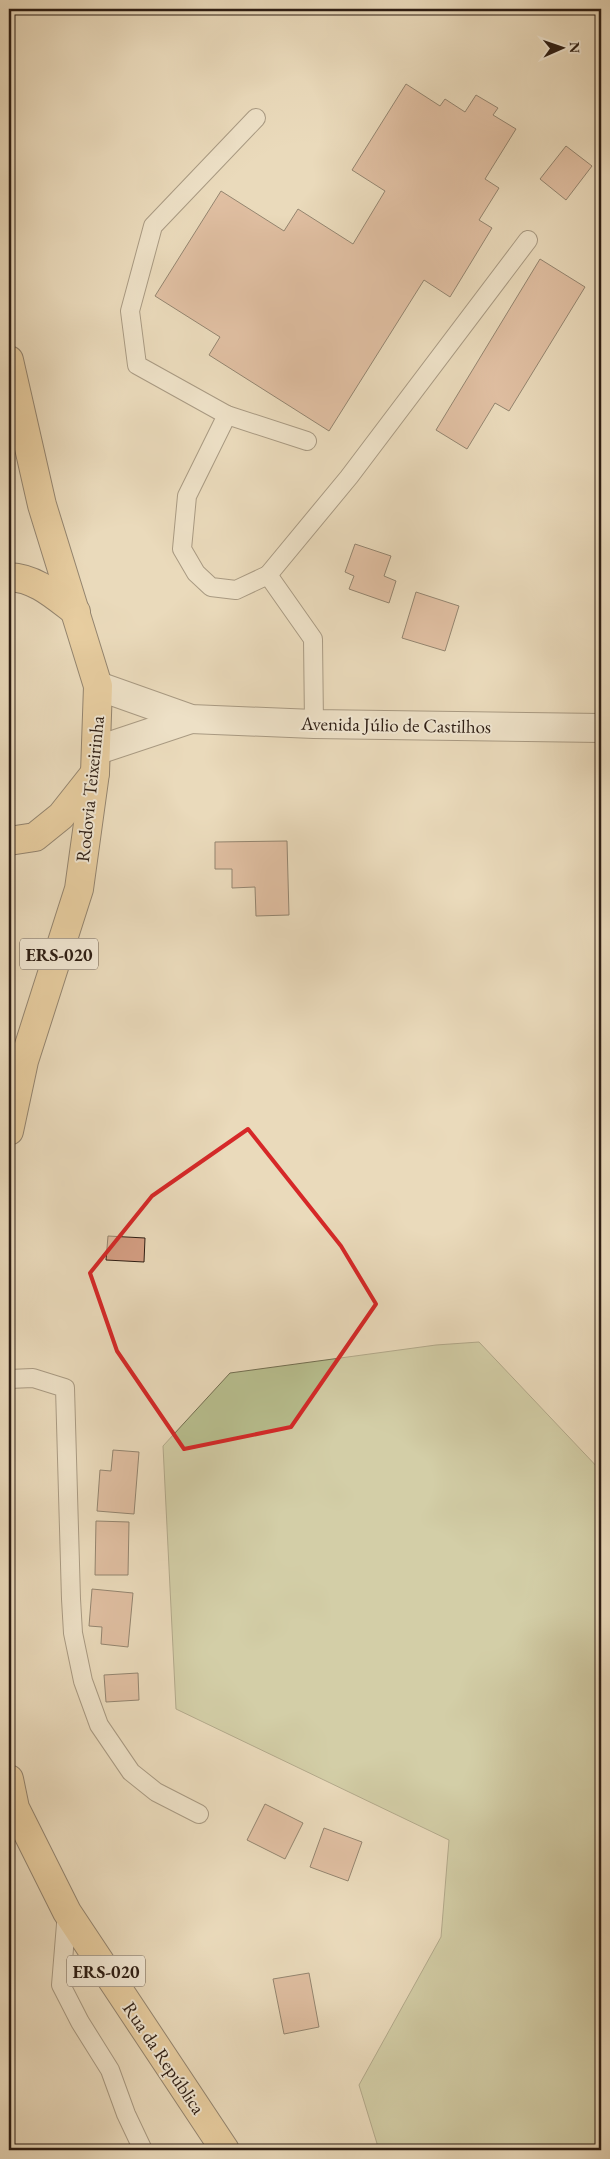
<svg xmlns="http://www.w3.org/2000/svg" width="610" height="2159" viewBox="0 0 610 2159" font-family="'EB Garamond',serif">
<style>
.green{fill:#b8bf8f;stroke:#726e51}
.building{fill:#d49e83;stroke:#2d1d13}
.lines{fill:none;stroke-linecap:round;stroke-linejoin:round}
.lane-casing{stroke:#5c4c3d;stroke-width:20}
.street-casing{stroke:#5c4c3d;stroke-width:30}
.primary-casing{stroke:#2d1d13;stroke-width:30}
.lane{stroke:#f1e7d3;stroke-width:18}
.street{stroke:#f1e7d3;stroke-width:28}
.primary{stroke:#e5bd7e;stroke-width:28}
.marked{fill:none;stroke:#d62828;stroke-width:4;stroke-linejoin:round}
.labels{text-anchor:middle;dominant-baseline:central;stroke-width:4;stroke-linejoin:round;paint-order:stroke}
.shield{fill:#f1e7d3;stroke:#685a4d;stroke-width:1}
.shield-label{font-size:18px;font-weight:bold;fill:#2d1d13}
.street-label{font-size:19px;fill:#2d1d13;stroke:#f1e7d3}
</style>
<rect width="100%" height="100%" fill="#eadabb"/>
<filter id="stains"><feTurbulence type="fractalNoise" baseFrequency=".004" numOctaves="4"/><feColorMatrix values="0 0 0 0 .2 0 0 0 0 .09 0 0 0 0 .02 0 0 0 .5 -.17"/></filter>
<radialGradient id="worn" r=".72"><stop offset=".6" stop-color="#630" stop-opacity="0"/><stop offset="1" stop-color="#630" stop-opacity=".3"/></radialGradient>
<!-- green -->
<polygon class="green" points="479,1342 601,1471 601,2150 379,2150 359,2085 441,1937 449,1840 176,1709 163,1446 230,1373 436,1345"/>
<!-- building -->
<g class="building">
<polygon points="406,84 440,106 445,99 465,112 476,95 498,108 493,115 516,129 485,179 499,188 479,220 492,228 450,297 424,280 329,431 209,355 220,337 155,296 221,191 284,231 298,209 353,244 385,191 352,170"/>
<polygon points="566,146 592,166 566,200 540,179"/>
<polygon points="540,259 585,287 509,411 495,403 467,449 436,430"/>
<polygon points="355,544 391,556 384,576 396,581 389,603 349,589 354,576 345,572"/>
<polygon points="416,592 459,606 445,651 402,638"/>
<polygon points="287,841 289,915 256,916 255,887 232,888 232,869 215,869 215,842"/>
<polygon points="108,1236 145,1238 144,1262 106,1260"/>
<polygon points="113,1450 139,1452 134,1514 97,1511 100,1470 111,1471"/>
<polygon points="96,1521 129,1522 128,1575 95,1575"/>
<polygon points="92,1589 133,1593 128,1647 101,1644 102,1627 89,1626"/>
<polygon points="138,1673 139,1700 106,1702 104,1675"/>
<polygon points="265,1804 303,1823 285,1859 247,1840"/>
<polygon points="324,1828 362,1842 348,1881 310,1867"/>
<polygon points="309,1973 319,2027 284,2034 273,1979"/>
</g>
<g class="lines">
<!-- lane casing -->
<g class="lane-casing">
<g id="lane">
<polyline points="256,118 153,226 130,311 137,365 227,415 307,441"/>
<polyline points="227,415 187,496 182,549 196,573 211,587 236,590 268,575 313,639 314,724"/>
<polyline points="268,575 349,477 528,240"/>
<polyline points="9,1379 33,1378 65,1388 71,1599 73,1633 83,1681 99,1725 131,1772 156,1792 199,1814"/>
<polyline points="67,1912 61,1985 80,2022 110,2070 126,2114 143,2150"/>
</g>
</g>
<!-- street casing -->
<g class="street-casing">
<g id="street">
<polyline points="98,686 191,719 314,724 601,728"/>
<polyline points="98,750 191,719"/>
</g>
</g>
<!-- primary casing -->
<g class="primary-casing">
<g id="primary">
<polyline points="9,360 42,505 98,686 95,773 79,889 24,1061 9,1131"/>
<path d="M9,577C36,578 55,596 76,612"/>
<polyline points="9,841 35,837 61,816 95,773"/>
<polyline points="9,1779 15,1808 67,1912 225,2150"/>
</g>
</g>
<!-- lane -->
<use href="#lane" class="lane"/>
<!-- street -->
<use href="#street" class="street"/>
<!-- primary -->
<use href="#primary" class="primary"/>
</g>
<!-- marked area -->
<path d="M0 0H610V2159H0ZM248,1129L341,1246L376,1304L291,1427L184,1449L117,1351L90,1273L152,1196Z" fill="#eadabb" fill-opacity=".55" fill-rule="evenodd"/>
<path class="marked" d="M248,1129L341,1246L376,1304L291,1427L184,1449L117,1351L90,1273L152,1196Z"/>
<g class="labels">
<!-- shield labels -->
<g class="shield">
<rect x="20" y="938.5" width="78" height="31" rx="4"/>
<rect x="67" y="1955.5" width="78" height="31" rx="4"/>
</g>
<g class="shield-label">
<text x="59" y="954">ERS-020</text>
<text x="106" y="1971">ERS-020</text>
</g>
<!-- street labels -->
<g class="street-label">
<text transform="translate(396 725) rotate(1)">Avenida Júlio de Castilhos</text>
<text transform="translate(90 789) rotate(-84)">Rodovia Teixeirinha</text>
<text transform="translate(164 2058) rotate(56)">Rua da República</text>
</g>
</g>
<!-- margin -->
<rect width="610" height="2159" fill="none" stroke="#eadabb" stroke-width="30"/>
<rect x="10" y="10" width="590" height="2139" fill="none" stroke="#2d1d13" stroke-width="2.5"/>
<rect x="15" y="15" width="580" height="2129" fill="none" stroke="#2d1d13"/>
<!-- north arrow -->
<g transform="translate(562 48) rotate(88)" stroke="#f1e7d3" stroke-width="4" paint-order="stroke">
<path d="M0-4L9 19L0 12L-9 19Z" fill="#2d1d13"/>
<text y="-8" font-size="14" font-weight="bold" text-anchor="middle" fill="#2d1d13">N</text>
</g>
<rect width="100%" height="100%" filter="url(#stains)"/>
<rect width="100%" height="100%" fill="url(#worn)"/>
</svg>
